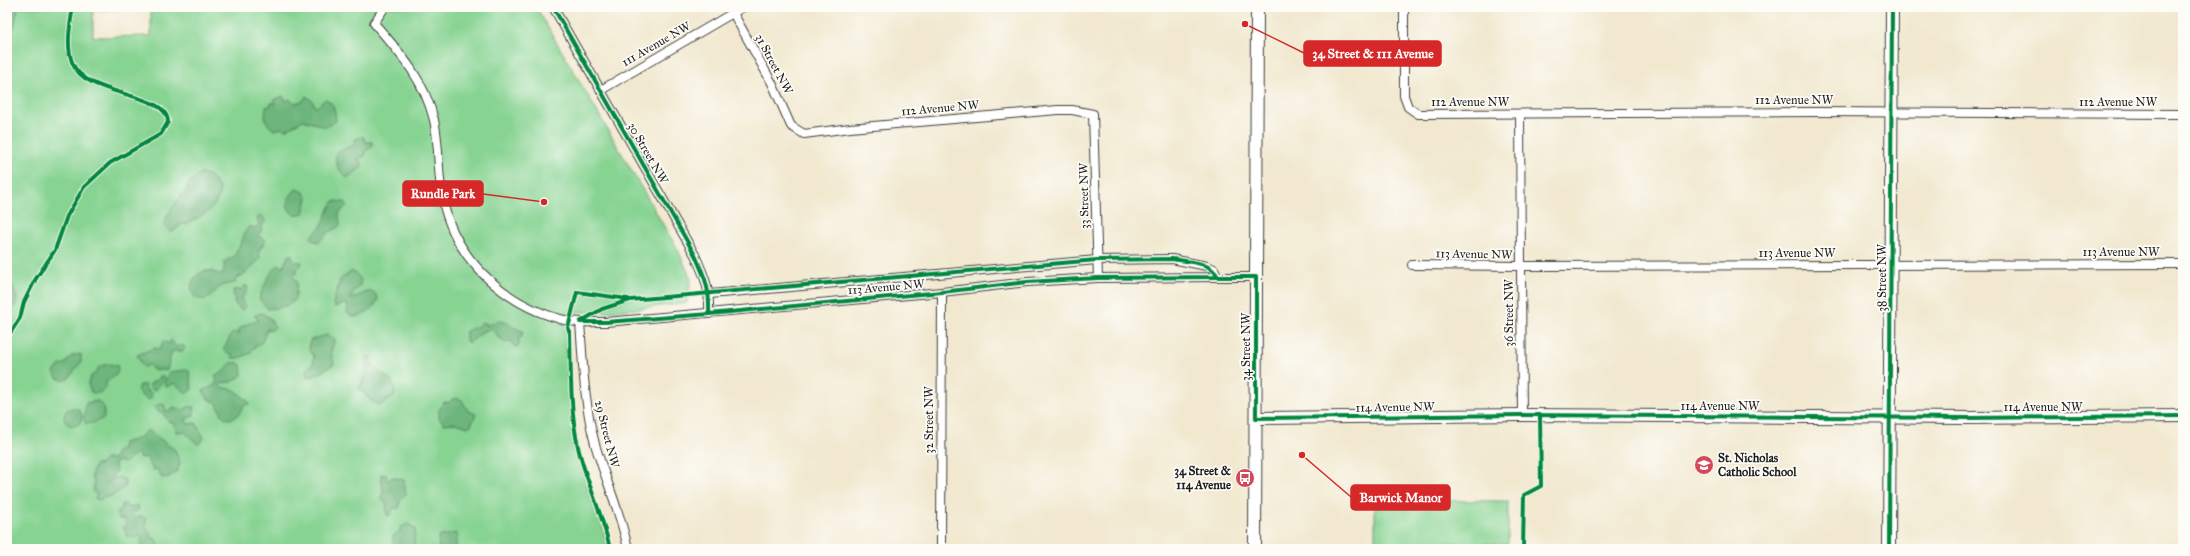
<svg xmlns="http://www.w3.org/2000/svg" width="2190" height="556" viewBox="0 0 2190 556" font-family="'IM FELL Great Primer',serif">
<style>
.green{fill:#86d392;stroke:#517857;fill-rule:evenodd}
.forest{fill:#6cb57c;stroke:#44684c}
.lines{fill:none;stroke-linecap:round;stroke-linejoin:round}
.street-casing{stroke:#3c3b37;stroke-width:10}
.secondary-casing{stroke:#3c3b37;stroke-width:14}
.street{stroke:#fff;stroke-width:8}
.secondary{stroke:#fff;stroke-width:12}
.cycleway-casing{stroke:#fdfcf7;stroke-width:6}
.cycleway{stroke:#00873e;stroke-width:4}
.labels{text-anchor:middle;dominant-baseline:central;stroke-width:3.5;stroke-linejoin:round;paint-order:stroke}
.street-label{font-size:12px;fill:#1c1c1c;stroke:#fdfcf7}
.poi-label{font-size:12px;font-weight:bold;fill:#1c1c1c;stroke:#fdfcf7;text-anchor:start}
.leader{fill:none;stroke:#d62828;stroke-width:1.5}
.callout-dot{fill:#d62828;stroke:#fdfcf7;stroke-width:1.5}
.callout{fill:#d62828;stroke:#d62828;stroke-width:1.5}
.callout-label{font-size:13px;text-anchor:middle;font-weight:bold;fill:#fff}
</style>
<rect width="100%" height="100%" fill="#fdfcf7"/>
<filter id="ink" filterUnits="userSpaceOnUse"><feTurbulence type="fractalNoise" baseFrequency=".025" numOctaves="2"/><feDisplacementMap in="SourceGraphic" scale="8" xChannelSelector="R" yChannelSelector="G"/><feConvolveMatrix kernelMatrix="1 2 1 2 8 2 1 2 1" color-interpolation-filters="sRGB"/></filter>
<filter id="wash" filterUnits="userSpaceOnUse"><feTurbulence type="fractalNoise" baseFrequency=".012" numOctaves="4" result="noise"/><feDisplacementMap in="SourceGraphic" scale="16" xChannelSelector="R" yChannelSelector="G"/><feGaussianBlur stdDeviation="0.9" result="paint"/><feColorMatrix in="noise" values="0 0 0 0 0 0 0 0 0 0 0 0 0 0 0 0 0 1.4 0 .05"/><feComposite in="paint" operator="in"/></filter>
<g filter="url(#wash)">
<rect width="100%" height="100%" fill="#f1e8cf"/>
<!-- green -->
<g class="green">
<path d="M7,7H536L678,250L691,279L687,303L608,312H568C564,329 567,346 568,364C571,405 574,446 587,485C594,506 605,527 607,549H7ZM151,9V36L93,37V10Z"/>
<polygon points="1375,500 1508,501 1508,544 1432,543 1432,549 1375,549"/>
</g>
<!-- forest -->
<g class="forest">
<polygon points="7,7 18,7 14,26 7,41"/>
<path d="M283,96L286,101L289,99L295,103L303,101L306,96L312,100L316,108L325,99C335,103 335,112 336,121L326,127L303,120L286,130L282,128L274,130C265,123 264,118 266,107L270,106L271,103H275L274,100Z"/>
<path d="M363,136L366,142H372L373,147L366,150L365,156L357,160L362,162V167L347,178C339,171 334,163 336,152L355,145V140Z"/>
<path d="M202,173L210,176L220,189C217,212 201,215 185,225L183,223L175,230L170,232L163,224C165,218 182,193 186,191L188,183Z"/>
<path d="M296,189L304,192L307,198L303,213L295,216C282,204 287,200 296,189Z"/>
<path d="M334,201L345,202L347,205L339,214L340,226L329,232L319,242L314,241L311,238C314,231 319,231 322,225C326,217 328,209 334,201Z"/>
<path d="M260,216L265,220L259,236L266,240L259,250L260,259L242,276L236,278L235,283C230,284 224,284 219,288C212,294 209,303 196,298C186,287 194,274 205,271C211,269 217,275 223,274C227,259 218,265 235,256C237,248 240,247 242,241C245,234 244,233 249,226L254,228L259,225L257,218Z"/>
<path d="M289,255H292L294,262H302L301,265L296,270L297,273L292,275L297,282C296,287 297,294 295,299C291,307 276,308 268,309L259,299C264,287 268,274 278,265L283,267Z"/>
<path d="M352,271C367,281 360,285 352,294L351,299C360,296 375,284 378,300C373,309 365,315 354,317L347,313L348,305L345,304L335,307L333,304L340,280Z"/>
<polygon points="7,283 12,285 17,299 7,331"/>
<polygon points="244,286 247,286 248,289 241,299 246,307 242,310 235,304 233,290 242,290"/>
<path d="M261,313L269,317L275,327L272,330L267,329L262,342L251,350V353L239,358H232L233,354H227L223,348C230,343 227,337 234,332L239,334V329L247,324L257,321L258,318L254,316Z"/>
<polygon points="499,320 502,322 507,321 512,327 523,331 522,337 519,338 519,345 517,347 514,346 511,341 505,343 492,330 484,331 469,343 466,341 466,331 478,326 483,322 486,323 486,326"/>
<polygon points="327,335 335,339 331,352 334,364 317,375 307,377 306,369 313,364 314,356 309,350 310,340"/>
<polygon points="171,340 176,347 183,345 185,347 183,351 172,351 167,370 153,370 149,364 145,367 143,366 137,355 154,348 160,349 163,341 169,344"/>
<polygon points="81,354 81,362 68,379 65,381 57,378 54,372 60,365 65,364 71,356"/>
<path d="M369,356C372,361 374,366 378,370C387,379 398,381 394,397L380,405C369,403 368,395 359,389L367,370L366,358Z"/>
<path d="M231,363H238L241,365L242,375L234,381L219,384L221,387L235,390L250,403L243,406C242,413 232,423 224,417C221,415 218,407 217,403L208,399L203,391L215,385L217,380L215,375L222,373Z"/>
<path d="M107,364L117,365L118,371L115,376L106,382V387C103,393 97,394 91,392L88,384L92,375L96,373L99,367Z"/>
<polygon points="187,370 189,371 192,389 186,394 175,383 167,387 164,383 169,372"/>
<polygon points="162,376 164,379 157,389 153,390 149,385"/>
<polygon points="140,385 145,385 146,390 151,393 152,397 149,400 142,396 137,389"/>
<polygon points="457,398 462,400 468,411 476,414 471,425 468,427 455,423 444,424 439,418 439,410 444,402 450,402 452,399"/>
<polygon points="98,401 104,407 104,418 93,423 86,424 84,419 86,403"/>
<polygon points="159,404 164,404 166,412 174,407 184,410 187,407 194,407 194,415 186,419 186,422 188,424 196,423 204,438 198,445 185,432 176,432 175,424 168,421 163,413 156,410 155,407"/>
<circle cx="73" cy="417" r="9"/>
<path d="M148,430L175,450L180,463L177,471L169,477L162,478L157,469L153,470L146,457L140,458L138,453H136L125,463L118,461L115,463L116,472L106,483L107,484C112,478 118,475 125,480V487L114,495L98,500L95,498L97,494L93,492L94,482C89,475 93,470 96,464L100,465L105,459H112L116,455V452L122,448L123,443L137,439Z"/>
<polygon points="381,474 386,475 387,481 392,477 404,480 406,494 400,500 399,508 394,508 389,516 387,515 386,503 380,498 383,493"/>
<polygon points="125,503 129,508 137,505 139,507 138,510 131,514 135,518 143,516 146,519 146,527 153,538 156,539 159,546 157,549 142,549 141,535 133,538 127,537 125,533 126,530 122,528 126,526 125,519 119,519 117,512 122,508 122,504"/>
<polygon points="408,524 416,529 413,549 392,549 393,536 399,532 401,527"/>
<polygon points="456,533 458,536 456,542 457,549 439,548 438,537"/>
</g>
</g>
<g filter="url(#ink)">
<g class="lines">
<!-- street casing -->
<g class="street-casing">
<g id="street">
<path d="M385,7L374,23C400,53 424,79 434,120C440,146 437,174 443,201C456,262 509,308 569,321C581,323 594,322 606,322L942,292L1027,282L1098,278L1218,277L1214,269L1207,266L1172,259L1097,260L710,294"/>
<path d="M553,7L695,255C705,277 710,289 709,314"/>
<polyline points="1404,7 1404,96 1408,107 1418,114 1815,112 2183,114"/>
<polyline points="733,13 772,83 791,126 804,134 850,128 1058,110 1072,110 1093,114 1098,278"/>
<polyline points="601,90 743,7"/>
<polyline points="1520,115 1522,415"/>
<polyline points="1412,265 1521,266 2183,264"/>
<polyline points="1218,277 1256,277"/>
<path d="M580,322C583,363 584,404 595,444C605,479 621,513 628,549"/>
<polyline points="941,549 942,292"/>
</g>
</g>
<!-- secondary casing -->
<g class="secondary-casing">
<g id="secondary">
<polyline points="1256,418 1522,415 1970,418 2183,416"/>
<polyline points="1255,549 1257,7"/>
<polyline points="1889,549 1892,7"/>
</g>
</g>
<!-- street -->
<use href="#street" class="street"/>
<!-- secondary -->
<use href="#secondary" class="secondary"/>
<!-- cycleway casing -->
<g class="cycleway-casing">
<g id="cycleway">
<path d="M553,7L695,255C705,277 710,289 709,314"/>
<path d="M1172,259C1188,262 1210,261 1218,277L1098,278L1027,282L942,292L709,314L606,322H580L602,309L630,300L1097,260Z"/>
<polyline points="1218,277 1256,277 1256,418 1522,415 1970,418 2183,416"/>
<path d="M7,338L20,318L24,302L35,280L55,250L67,216L84,187L110,163L161,134L168,122C167,90 85,99 72,62C66,45 70,24 73,7"/>
<path d="M610,549C603,514 586,482 578,447C570,410 571,371 570,333L568,328L577,292L628,299"/>
<polyline points="1523,549 1524,495 1541,486 1540,415"/>
<polyline points="1889,549 1892,7"/>
</g>
</g>
<!-- cycleway -->
<use href="#cycleway" class="cycleway"/>
</g>
</g>
<!-- icons -->
<defs>
<g id="school-disc" transform="scale(1)"><circle r="9.5" fill="#d1495b" stroke="#fdfcf7"/><path d="M0-5L7-2L0 1L-7-2ZM-4 1L0 2.5L4 1V4Q0 6-4 4Z" fill="#fff"/></g>
<g id="bus-disc" transform="scale(1)"><circle r="9.5" fill="#d1495b" stroke="#fdfcf7"/><path d="M-5-6H5V4H4V6H2V4H-2V6H-4V4H-5ZM-3.5-4V0h7V-4ZM-3.5 1.2v1.5H-2V1.2ZM2 1.2v1.5H3.5V1.2Z" fill="#fff"/></g>
</defs>
<g fill-rule="evenodd">
<use href="#school-disc" x="1704" y="465"/>
<use href="#bus-disc" x="1245" y="478"/>
</g>
<g class="labels">
<!-- street labels -->
<g class="street-label">
<text transform="translate(656 44) rotate(-30)">111 Avenue NW</text>
<text transform="translate(774 64) rotate(62)">31 Street NW</text>
<text x="1794" y="100">112 Avenue NW</text>
<text x="1470" y="102">112 Avenue NW</text>
<text x="2118" y="102">112 Avenue NW</text>
<text transform="translate(940 108) rotate(-5)">112 Avenue NW</text>
<text transform="translate(648 153) rotate(60)">30 Street NW</text>
<text transform="translate(1084 196) rotate(-91)">33 Street NW</text>
<text x="2121" y="252">113 Avenue NW</text>
<text x="1797" y="253">113 Avenue NW</text>
<text transform="translate(1474 254) rotate(1)">113 Avenue NW</text>
<text transform="translate(1882 278) rotate(-90)">38 Street NW</text>
<text transform="translate(886 287) rotate(-5)">113 Avenue NW</text>
<text transform="translate(1509 313) rotate(-90)">36 Street NW</text>
<text transform="translate(1246 347) rotate(-90)">34 Street NW</text>
<text x="1720" y="406">114 Avenue NW</text>
<text transform="translate(1395 407) rotate(-1)">114 Avenue NW</text>
<text x="2043" y="407">114 Avenue NW</text>
<text transform="translate(929 420) rotate(-90)">32 Street NW</text>
<text transform="translate(607 434) rotate(76)">29 Street NW</text>
</g>
<!-- poi labels -->
<g class="poi-label">
<text x="1718" y="458">St. Nicholas<tspan x="1718" dy="14">Catholic School</tspan></text>
<text x="1231" y="471" text-anchor="end">34 Street &amp;<tspan x="1231" dy="14">114 Avenue</tspan></text>
</g>
</g>
<!-- callouts -->
<path class="leader" d="M1245 24L1304 53M544 202L483 194M1302 455L1351 497"/>
<g class="callout-dot">
<circle cx="1245" cy="24" r="4"/>
<circle cx="544" cy="202" r="4"/>
<circle cx="1302" cy="455" r="4"/>
</g>
<g class="callout">
<rect x="1304" y="41" width="137" height="25" rx="4"/>
<rect x="403" y="181" width="80" height="25" rx="4"/>
<rect x="1351" y="485" width="99" height="25" rx="4"/>
</g>
<g class="callout-label">
<text x="1373" y="58">34 Street &amp; 111 Avenue</text>
<text x="443" y="198">Rundle Park</text>
<text x="1401" y="502">Barwick Manor</text>
</g>
<!-- margin -->
<rect width="2190" height="556" fill="none" stroke="#fdfcf7" stroke-width="24"/>
</svg>
